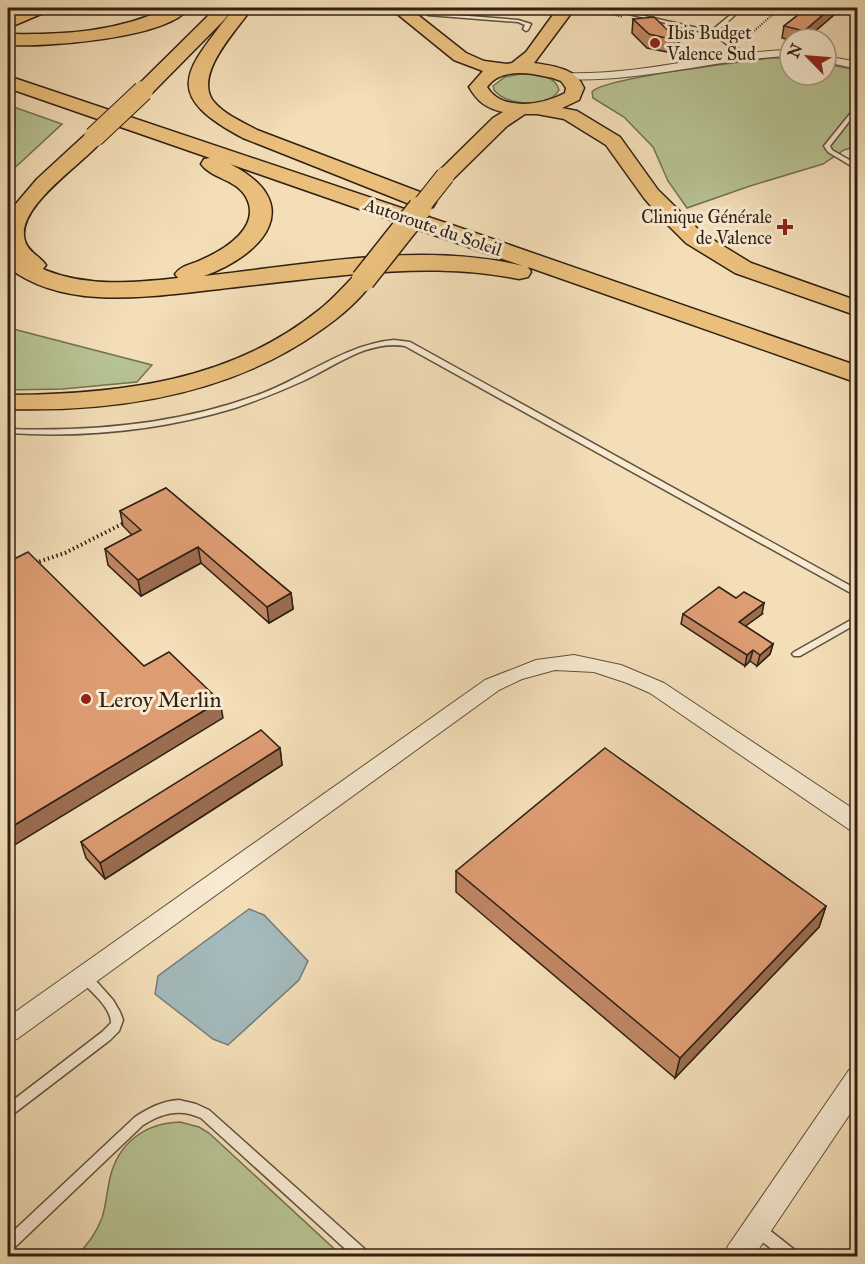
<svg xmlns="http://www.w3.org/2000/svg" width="865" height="1264" viewBox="0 0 865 1264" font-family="'IM FELL Great Primer',serif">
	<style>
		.green { fill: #b7c292; stroke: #747152; stroke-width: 1.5 }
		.water { fill: #a3b9bb; stroke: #757c78; stroke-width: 1.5 }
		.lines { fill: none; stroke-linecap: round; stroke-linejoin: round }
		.lane-casing { stroke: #61503c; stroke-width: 3 }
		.street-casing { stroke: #61503c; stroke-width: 2 }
		.primary-casing { stroke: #302013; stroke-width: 3 }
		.highway-casing { stroke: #302013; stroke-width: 3 }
		.path-far1 { stroke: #302013; stroke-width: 2; stroke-dasharray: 1 1.5; stroke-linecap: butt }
		.path { stroke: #302013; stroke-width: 4; stroke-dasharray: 1.5 3; stroke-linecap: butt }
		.lane { fill: #f7ead1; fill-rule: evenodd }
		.street { fill: #f7ead1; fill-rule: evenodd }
		.primary { fill: #eabf7c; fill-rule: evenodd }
		.highway { fill: #eabf7c; fill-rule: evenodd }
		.primary-bridge-far1-casing { stroke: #302013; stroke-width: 20; stroke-linecap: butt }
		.primary-bridge-casing { stroke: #302013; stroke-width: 26; stroke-linecap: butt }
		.highway-bridge-casing { stroke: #302013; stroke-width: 22; stroke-linecap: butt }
		.primary-bridge-far1 { stroke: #eabf7c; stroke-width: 18 }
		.primary-bridge { stroke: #eabf7c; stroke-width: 23 }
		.highway-bridge { stroke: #eabf7c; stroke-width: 20 }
		.wall { fill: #bf8663; stroke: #302013; stroke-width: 1.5 }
		.shaded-wall { fill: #9b6d50; stroke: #302013; stroke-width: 1.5 }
		.building { fill: #de9c73; stroke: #302013; stroke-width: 1.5 }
		.poi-dot { fill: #8f2418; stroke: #f7ead1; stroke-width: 2 }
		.labels { text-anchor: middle; stroke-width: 6; stroke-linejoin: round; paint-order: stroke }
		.far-poi-label { font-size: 18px; fill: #302013; stroke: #f7ead1; text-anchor: start }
		.far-street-label { font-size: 18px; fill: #302013; stroke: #f7ead1 }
		.poi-label { font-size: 22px; fill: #302013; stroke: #f7ead1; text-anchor: start }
	</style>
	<rect width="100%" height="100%" fill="#f3deb8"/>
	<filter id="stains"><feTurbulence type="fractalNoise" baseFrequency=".00333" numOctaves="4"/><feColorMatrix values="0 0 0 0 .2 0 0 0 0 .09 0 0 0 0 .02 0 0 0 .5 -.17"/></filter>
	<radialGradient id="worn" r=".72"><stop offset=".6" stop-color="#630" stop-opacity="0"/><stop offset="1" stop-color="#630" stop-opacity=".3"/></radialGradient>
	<g class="green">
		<path d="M769,58H790V75H826V64L857,70V146L844,150L823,164L750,186L687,208L668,181L653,147L624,117L593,98L592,92C600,78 744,62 769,58Z"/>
		<path d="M520,74C534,74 555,74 559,90C549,109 506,106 494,90L493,86L505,77Z"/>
		<polygon points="8,105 62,124 8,174"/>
		<polygon points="8,324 17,330 152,365 137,382 63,389 8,390"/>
		<path d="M180,1122L199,1127L209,1133L342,1256H76C87,1246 96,1233 102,1218C106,1205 107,1191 110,1178C118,1143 145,1123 180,1122Z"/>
	</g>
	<polygon class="water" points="249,909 264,915 308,961 299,980 228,1045 213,1039 155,994 158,976"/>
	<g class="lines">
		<defs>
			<g id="lane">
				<polygon points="739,8 743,8 716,32 719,33 746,55 747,56 744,58 715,35 629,14 631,13 711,31"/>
				<polygon points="430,13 518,20 531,24 528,30 526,31 523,29 525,25 518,22 428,15 428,13"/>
				<polygon points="858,104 858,110 830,146 832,150 858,165 858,170 828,152 824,146"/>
				<path d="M394,340L410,342L858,590V597L405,346C367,340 336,366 303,381C281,391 258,400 235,408C162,430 84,438 8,433V429C95,432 181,424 263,393C307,376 347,344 394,340Z"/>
				<polygon points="858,616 858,623 800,656 794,656 792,654 794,652"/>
				<path d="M85,972L89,973L113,1000L120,1012L123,1020L119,1031L110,1040L12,1115L8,1117V1104L102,1032L111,1023C111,1007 91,992 81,981L79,977L81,973Z"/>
				<path d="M179,1100L196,1104L209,1110L367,1251L368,1256H353L201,1118C180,1108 162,1113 143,1125L13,1249L8,1250V1236L135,1117C149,1108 162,1101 179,1100Z"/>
				<polygon points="758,1224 763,1225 796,1251 797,1256 781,1256 753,1235 752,1230 753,1225"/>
			</g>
			<g id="street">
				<path d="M790,50V56C714,59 641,83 564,79L558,76L564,73C641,76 714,52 790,50Z"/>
				<polygon points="826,56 858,62 858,69 826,62"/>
				<polygon points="574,655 621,665 664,683 858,812 858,833 850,830 650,693 627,683 594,672 555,670 522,679 499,690 17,1039 8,1042 8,1017 485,680 536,660"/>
				<polygon points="858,1067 858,1102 754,1256 724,1256 728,1246 849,1070"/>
			</g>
			<g id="primary">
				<polygon points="29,8 50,8 48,11 8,28 8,17"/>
				<path d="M390,8H409L466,53L484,61L507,64L512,63L526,52L558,8H575L534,63C553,66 576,68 584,88L579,100L562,108L577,111L620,137L658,190L702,233L751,263L858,301V316L735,273L686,243L662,219L644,198L606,145L564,119L537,114H525L507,126L452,180H438L435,176L438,172L493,118L503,112C486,108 478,102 469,87L483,71L454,60ZM533,74L553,78L561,81L566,88L565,93C543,105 502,112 487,87C498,72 517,72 533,74Z"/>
				<path d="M363,273L371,275L374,280C361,299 340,317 321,330C230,395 117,412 8,409V395C118,394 230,382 319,310C332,300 343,287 355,275Z"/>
			</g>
			<g id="highway">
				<path d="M167,8H189C167,39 45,47 8,45V34C62,35 118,32 167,8Z"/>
				<path d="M234,8H252C237,30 192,75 214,102C225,115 243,122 257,130L433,197L436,202L433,207L425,209L417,207L243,138C158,93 187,70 234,8Z"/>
				<polygon points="218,11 224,12 227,16 224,20 150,95 136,95 133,91 136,87 212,12"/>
				<path d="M8,76L455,226L858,366V383L528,267L531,272L528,277L519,279C465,268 411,269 356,274C310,278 265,284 220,289C152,296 65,312 8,267L9,212L37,179L87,133L94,131L101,133L105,137C87,162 14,206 25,241C28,252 40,256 46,265L43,269L45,270C87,287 133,283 178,278L175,274C181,265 194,264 203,259C226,249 262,226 246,197C236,179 212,179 201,164L204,159L210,158L8,88ZM230,164L523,266C420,241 308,265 204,276C265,254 307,203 230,164Z"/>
			</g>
		</defs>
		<use href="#lane" class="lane-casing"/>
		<use href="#street" class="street-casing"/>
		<use href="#primary" class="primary-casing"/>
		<use href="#highway" class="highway-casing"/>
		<g class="path-far1">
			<polyline points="589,9 623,17"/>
			<polyline points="738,37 753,32 780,8"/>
		</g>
		<polyline class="path" points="35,563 65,553 126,522"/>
		<use href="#lane" class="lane"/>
		<use href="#street" class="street"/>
		<use href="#primary" class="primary"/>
		<use href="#highway" class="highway"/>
		<defs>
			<polyline id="primary-bridge-far1" points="418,210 445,176"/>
			<polyline id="primary-bridge" points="363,280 420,208"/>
			<polyline id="highway-bridge" points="94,137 143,91"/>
		</defs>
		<use href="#primary-bridge-far1" class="primary-bridge-far1-casing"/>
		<use href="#primary-bridge" class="primary-bridge-casing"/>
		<use href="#highway-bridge" class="highway-bridge-casing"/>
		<use href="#primary-bridge-far1" class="primary-bridge-far1"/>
		<use href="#primary-bridge" class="primary-bridge"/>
		<use href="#highway-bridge" class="highway-bridge"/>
	</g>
	<g class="wall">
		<polygon points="452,8 491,8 482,13 452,12"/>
		<polygon points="807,8 842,8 806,39 790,39 790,40 782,38 784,26"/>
		<polygon points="633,19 679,41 678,54 647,48 632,33"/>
		<polygon points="166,488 291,593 293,609 269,623 201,563 141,596 108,565 105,549 132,535 123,526 120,511"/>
		<polygon points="683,614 762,614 745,626 773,644 770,654 757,666 750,661 745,666 681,624"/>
		<polygon points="280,748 282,765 105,879 86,858 81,842"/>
		<polygon points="456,871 826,906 819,927 675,1078 456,892"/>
	</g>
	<g class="shaded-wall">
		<polygon points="482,8 491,8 482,13"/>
		<polygon points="831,8 842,8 806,39 803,39 804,31"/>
		<polygon points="198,547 201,563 141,596 138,580"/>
		<polygon points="291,593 293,609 269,623 267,607"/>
		<polygon points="764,603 762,614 736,633 739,622"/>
		<polygon points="773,644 770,654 757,666 760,655"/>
		<polygon points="753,650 750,661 745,666 747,655"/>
		<polygon points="220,701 223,718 8,849 8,829"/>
		<polygon points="280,748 282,765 105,879 100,863"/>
		<polygon points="826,906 819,927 675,1078 680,1058"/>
	</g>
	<g class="building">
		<polygon points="807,8 831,8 804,31 784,26"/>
		<polygon points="654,17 679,41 649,34 633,19"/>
		<polygon points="166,488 291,593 267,607 198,547 138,580 105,549 141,530 120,511"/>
		<polygon points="28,552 144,666 169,652 220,701 8,829 8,562"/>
		<polygon points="719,587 736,598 744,592 764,603 739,622 773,644 760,655 753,650 747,655 683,614"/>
		<polygon points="261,730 280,748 100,863 81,842"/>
		<polygon points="605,748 826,906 680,1058 456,871"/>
	</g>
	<g class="poi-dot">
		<circle cx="655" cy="43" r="6"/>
		<path d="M782 218h6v6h6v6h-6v6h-6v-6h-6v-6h6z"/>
		<circle cx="86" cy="699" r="6"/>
	</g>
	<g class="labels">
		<g class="far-poi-label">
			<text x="667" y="39">Ibis Budget<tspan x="667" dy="21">Valence Sud</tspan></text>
			<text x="772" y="223" text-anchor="end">Clinique Générale<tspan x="772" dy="21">de Valence</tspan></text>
		</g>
		<g class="far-street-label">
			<text transform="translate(433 227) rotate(19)" y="6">Autoroute du Soleil</text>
		</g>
		<g class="poi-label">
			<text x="98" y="707">Leroy Merlin</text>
		</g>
	</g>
	<rect width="865" height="1264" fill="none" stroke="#f3deb8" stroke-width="30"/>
	<rect x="9" y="9" width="847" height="1246" fill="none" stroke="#302013" stroke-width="3"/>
	<rect x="15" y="15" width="835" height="1234" fill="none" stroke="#302013" stroke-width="1.5"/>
	<g transform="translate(808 57) rotate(295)"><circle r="28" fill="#f7ead1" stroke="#a79985" stroke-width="1.5"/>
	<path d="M0-4.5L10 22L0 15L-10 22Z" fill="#8f2418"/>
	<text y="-9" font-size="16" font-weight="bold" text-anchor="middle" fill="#302013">N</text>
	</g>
	<rect width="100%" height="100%" filter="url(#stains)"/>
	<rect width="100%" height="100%" fill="url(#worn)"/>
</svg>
